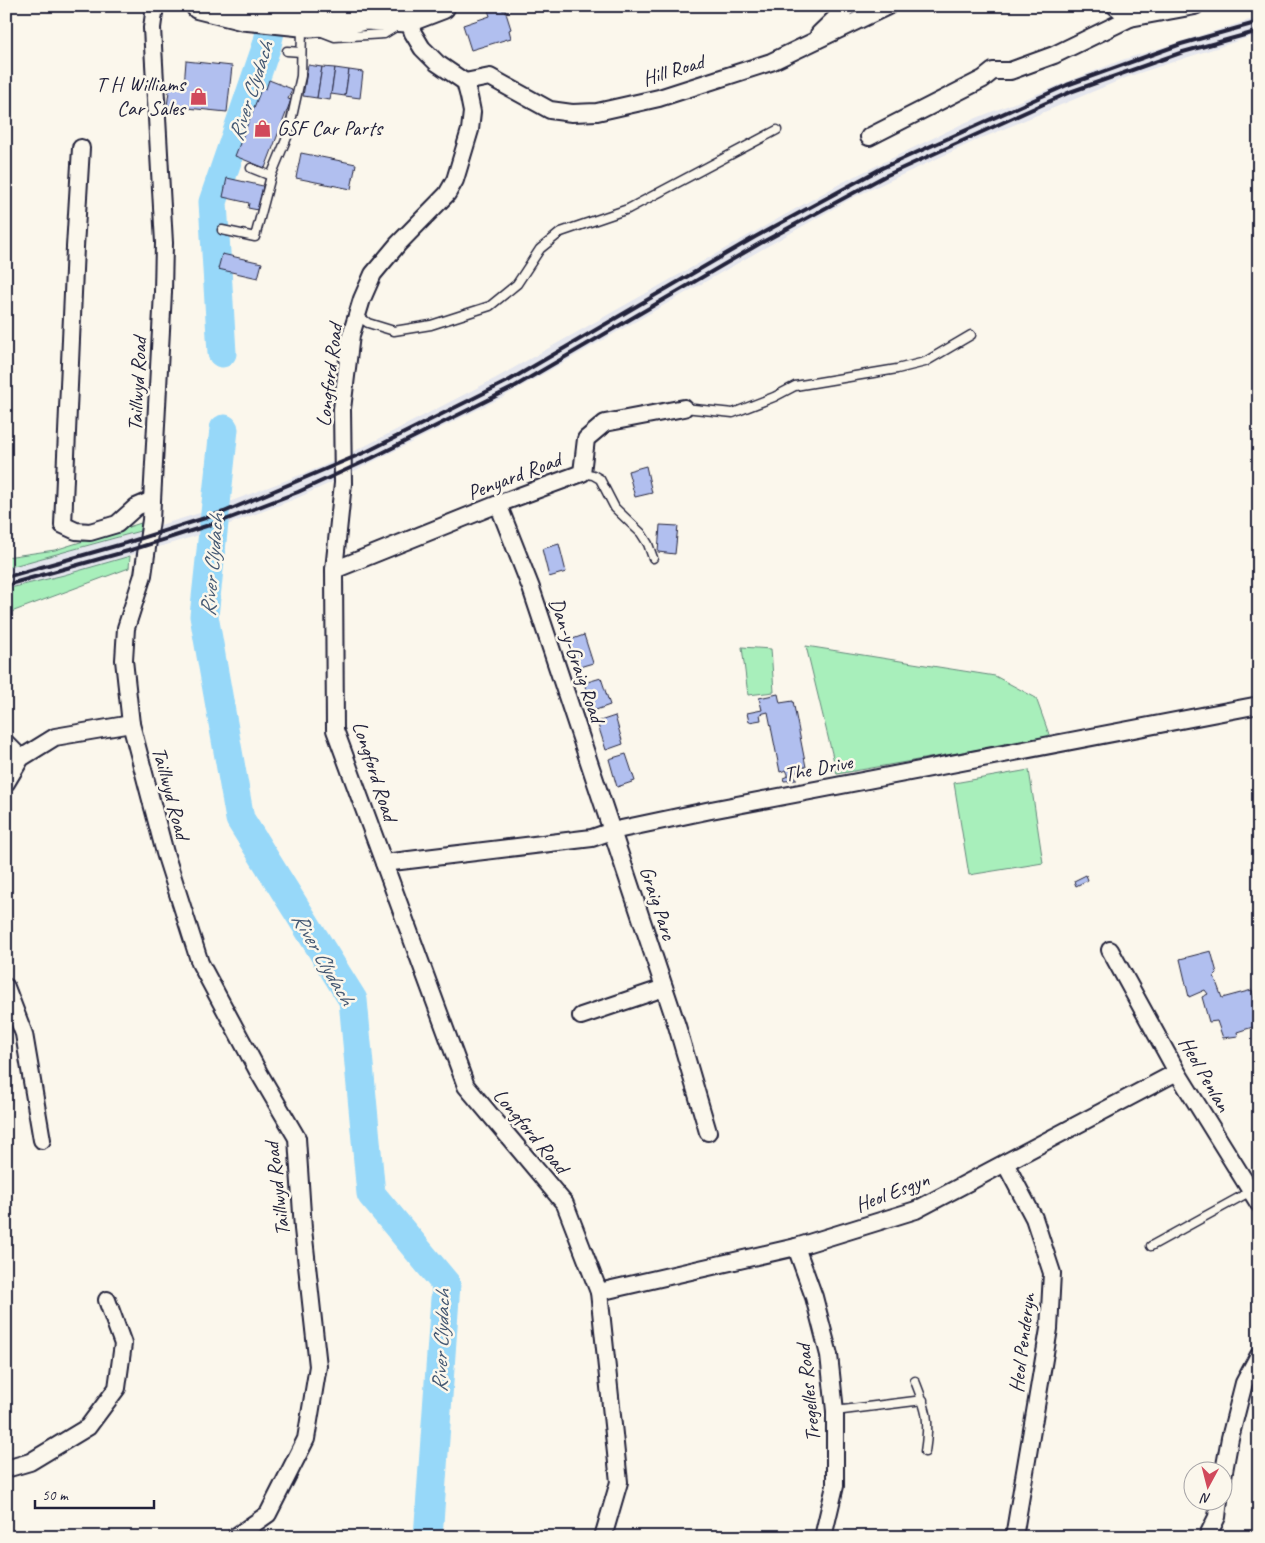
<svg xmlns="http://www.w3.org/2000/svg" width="1265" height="1543" viewBox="0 0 1265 1543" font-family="Caveat,sans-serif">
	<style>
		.built { fill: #e5e6ed }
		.green { fill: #a8efbb; stroke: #65887b }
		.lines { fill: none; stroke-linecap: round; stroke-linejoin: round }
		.river { stroke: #97d8f9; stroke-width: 29 }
		.building { fill: #b1bfef; stroke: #22223b }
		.lane-casing { stroke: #22223b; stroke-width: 11 }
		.street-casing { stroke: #22223b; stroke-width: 20 }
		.primary-casing { stroke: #22223b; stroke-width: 29 }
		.lane { stroke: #fbf7ec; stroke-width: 8 }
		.street { stroke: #fbf7ec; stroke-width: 16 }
		.primary { stroke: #fbf7ec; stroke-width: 25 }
		.rail { stroke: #22223b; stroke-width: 4 }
		.labels { text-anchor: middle; stroke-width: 5; stroke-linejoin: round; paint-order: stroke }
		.street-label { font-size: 21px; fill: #22223b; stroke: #fbf7ec }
		.poi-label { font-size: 21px; fill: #22223b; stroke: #fbf7ec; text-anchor: end }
		.water-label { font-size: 22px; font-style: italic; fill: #455974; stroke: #fbf7ec }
	</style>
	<rect width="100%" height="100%" fill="#fbf7ec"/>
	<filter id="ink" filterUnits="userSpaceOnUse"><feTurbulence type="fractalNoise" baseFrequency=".02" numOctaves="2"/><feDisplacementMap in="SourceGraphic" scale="10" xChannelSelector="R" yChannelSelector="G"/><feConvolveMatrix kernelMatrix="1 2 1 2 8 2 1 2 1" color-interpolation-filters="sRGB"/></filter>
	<g filter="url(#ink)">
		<polygon class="built" points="1259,17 1259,34 1130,76 975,141 852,198 503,397 328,484 295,499 206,533 64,575 6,589 6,568 124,536 200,513 321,467 365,446 496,378 843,182 964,123 1122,60"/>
		<g class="green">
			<polygon points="141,523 140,531 6,568 6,557 55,550"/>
			<polygon points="130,556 129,568 6,614 6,589 64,575"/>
			<polygon points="806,646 995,676 1036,698 1050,737 837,774"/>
			<polygon points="742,647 771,649 774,692 748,695"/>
			<polygon points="1029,770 1043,863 969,875 954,783"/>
		</g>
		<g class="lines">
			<g class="river">
				<polyline points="222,353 213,202 267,45 276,6"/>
				<polyline points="224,429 204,616 240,819 353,1000 371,1194 446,1284 428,1537"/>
			</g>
		</g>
		<g class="building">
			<polygon points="490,6 502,6 503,11 505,10 511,29 509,30 511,38 471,50 463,25 490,16 487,7"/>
			<polygon points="186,61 232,66 227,112 167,106 170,84 184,86"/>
			<polygon points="308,65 322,67 317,98 303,96"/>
			<polygon points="322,67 335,68 330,100 317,98"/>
			<polygon points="335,68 349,70 345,96 331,94"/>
			<polygon points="349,70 363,72 360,98 345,96"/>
			<polygon points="269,80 292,89 288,99 291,100 265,168 235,156 262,87 266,89"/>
			<polygon points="301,153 356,164 351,189 296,178"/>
			<polygon points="227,178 263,186 258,210 248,208 249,203 223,197"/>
			<polygon points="222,254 262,263 258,278 218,269"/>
			<polygon points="646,466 652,493 635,497 628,471"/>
			<polygon points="660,525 678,526 675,554 658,552"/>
			<polygon points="559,544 566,572 549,577 542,549"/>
			<polygon points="584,635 593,663 576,668 567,641"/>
			<polygon points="601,678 610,705 593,711 584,683"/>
			<polygon points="778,694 780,703 793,701 806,767 803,767 801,772 794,772 794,778 796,778 796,780 784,781 783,778 788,776 788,774 786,770 780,772 768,712 760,714 761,720 749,722 747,713 762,710 759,698"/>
			<polygon points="615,716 623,744 606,750 597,722"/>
			<polygon points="626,754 635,781 617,787 609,759"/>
			<polygon points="1086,875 1088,880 1076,886 1074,881"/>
			<polygon points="1211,951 1217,973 1214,976 1222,998 1252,990 1259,1025 1237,1032 1238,1036 1223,1038 1217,1021 1209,1022 1202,997 1208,994 1205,990 1189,997 1180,959"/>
		</g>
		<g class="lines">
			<defs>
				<g id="lane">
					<polyline points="322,32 335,37 384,34 397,26"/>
					<polyline points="287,51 301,52"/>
					<polyline points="251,168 271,176 288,135 301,76 302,27"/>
					<polyline points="222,230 255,237 271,176"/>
					<polyline points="357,315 368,323 394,331 431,325 490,306 517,284 540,249 561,232 628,209 777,130"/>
					<polyline points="684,408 733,413 774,397 795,386 897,369 925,362 971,335"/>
					<polyline points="582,473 593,475 600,479 615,508 641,533 648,544 653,558"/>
					<polyline points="1151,1246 1251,1191"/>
					<path d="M915,1381C927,1411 930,1419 925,1452"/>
					<polyline points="835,1411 923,1400"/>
				</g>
				<g id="street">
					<polyline points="155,6 152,28 164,243 163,292 151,520 143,575 126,628 124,660 131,724 165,853 200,963 259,1073 297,1138 303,1229 318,1366 306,1439 268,1514 235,1537"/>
					<polyline points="1115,6 1130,18 1195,6"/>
					<polyline points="408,19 413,33 422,48 437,63 465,82 469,97 472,112 470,130 455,180 447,194 398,244 373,274 362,299 351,335 342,409 343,483 334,570 335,730 466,1086 565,1204 599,1292 619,1482 603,1537"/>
					<polyline points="819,34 848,6"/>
					<polyline points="465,82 490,77 550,110 572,113 597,112 659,98 771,62 888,6"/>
					<polyline points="869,137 983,79 993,71 1010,71 1054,55 1130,18"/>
					<polyline points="81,148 75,247 63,525 76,531 90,532 117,524 136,507 152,500"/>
					<polyline points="498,504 531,588 677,1026 708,1132"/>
					<polyline points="334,570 498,504 582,473 586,439 605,423 684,408"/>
					<polyline points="6,743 21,758"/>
					<polyline points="6,783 21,758 55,737 131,724"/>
					<polyline points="384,863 592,838 612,831 711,810 1259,705"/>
					<polyline points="1110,950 1177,1072 1259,1204"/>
					<polyline points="6,987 24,1034 42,1140"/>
					<polyline points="581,1016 664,988"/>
					<polyline points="1005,1163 1034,1218 1052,1273 1049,1329 1014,1537"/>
					<polyline points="796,1247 814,1297 829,1355 835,1411 835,1486 823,1537"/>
					<polyline points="599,1292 796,1247 916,1210 1177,1072"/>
					<polyline points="6,1469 30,1462 88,1427 117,1388 123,1344 107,1300"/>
					<polyline points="1222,1482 1230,1438 1244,1383 1259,1355"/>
					<polyline points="1207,1537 1217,1517 1219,1500"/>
				</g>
				<polyline id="primary" points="199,6 243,17 310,24 349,21 364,17 408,19 442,6"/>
			</defs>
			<use href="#lane" class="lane-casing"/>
			<use href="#street" class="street-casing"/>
			<use href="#primary" class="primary-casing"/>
			<use href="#lane" class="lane"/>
			<use href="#street" class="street"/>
			<use href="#primary" class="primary"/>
			<g class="rail">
				<polyline points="6,577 126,543 224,512 368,451 508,381 755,237 882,168 1067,85 1181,44 1259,22"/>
				<polyline points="6,585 128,551 225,520 298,492 372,458 512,388 759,244 885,176 1070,92 1183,52 1259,31"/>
			</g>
		</g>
	</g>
	<defs>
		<symbol id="shop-bare" viewBox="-9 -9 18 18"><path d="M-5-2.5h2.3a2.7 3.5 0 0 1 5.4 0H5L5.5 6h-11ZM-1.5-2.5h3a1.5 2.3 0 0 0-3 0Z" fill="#d1495b" stroke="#fbf7ec" stroke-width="2.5" paint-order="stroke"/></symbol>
	</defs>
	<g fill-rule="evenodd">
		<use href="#shop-bare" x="186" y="84" width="25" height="25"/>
		<use href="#shop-bare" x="250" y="116" width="25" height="25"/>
	</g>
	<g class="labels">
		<g class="street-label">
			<text transform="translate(673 70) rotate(-17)" y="7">Hill Road</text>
			<text transform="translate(329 375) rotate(-83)" y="7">Longford Road</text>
			<text transform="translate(137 384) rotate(-87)" y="7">Taillwyd Road</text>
			<text transform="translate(514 476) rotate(-21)" y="7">Penyard Road</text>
			<text transform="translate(577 660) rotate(71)" y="7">Dan-y-Graig Road</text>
			<text transform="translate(818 768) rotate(-11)" y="7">The Drive</text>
			<text transform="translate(375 771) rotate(72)" y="7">Longford Road</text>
			<text transform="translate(171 793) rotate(75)" y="7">Taillwyd Road</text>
			<text transform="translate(658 903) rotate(72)" y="7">Graig Parc</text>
			<text transform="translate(1205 1074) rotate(60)" y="7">Heol Penlan</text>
			<text transform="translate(531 1131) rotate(50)" y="7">Longford Road</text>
			<text transform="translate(277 1189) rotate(-97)" y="7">Taillwyd Road</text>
			<text transform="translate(892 1192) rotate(-21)" y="7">Heol Esgyn</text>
			<text transform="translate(1022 1343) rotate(-83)" y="7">Heol Penderyn</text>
			<text transform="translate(808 1393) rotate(-96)" y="7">Tregelles Road</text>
		</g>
		<g class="poi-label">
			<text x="185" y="91">T H Williams<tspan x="185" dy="24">Car Sales</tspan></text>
			<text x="277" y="135" text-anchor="start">GSF Car Parts</text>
		</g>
		<g class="water-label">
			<text transform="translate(250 91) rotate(-72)" y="8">River Clydach</text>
			<text transform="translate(211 565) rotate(-85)" y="8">River Clydach</text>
			<text transform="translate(324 958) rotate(60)" y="8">River Clydach</text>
			<text transform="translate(440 1341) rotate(-88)" y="8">River Clydach</text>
		</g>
	</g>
	<rect width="1265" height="1543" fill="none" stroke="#fbf7ec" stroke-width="25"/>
	<rect x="12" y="12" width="1240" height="1518" fill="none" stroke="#22223b" stroke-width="2" filter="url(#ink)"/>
	<g transform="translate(1208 1486) rotate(187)"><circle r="24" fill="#fbf7ec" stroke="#a4a2a5"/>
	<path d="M0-4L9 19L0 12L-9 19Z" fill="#d1495b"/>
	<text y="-8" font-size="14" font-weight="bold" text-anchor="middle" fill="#22223b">N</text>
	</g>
	<path d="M35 1500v8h119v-8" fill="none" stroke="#22223b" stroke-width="2.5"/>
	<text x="42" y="1500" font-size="15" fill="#22223b" stroke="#fbf7ec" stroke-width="4" paint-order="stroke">50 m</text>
</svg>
